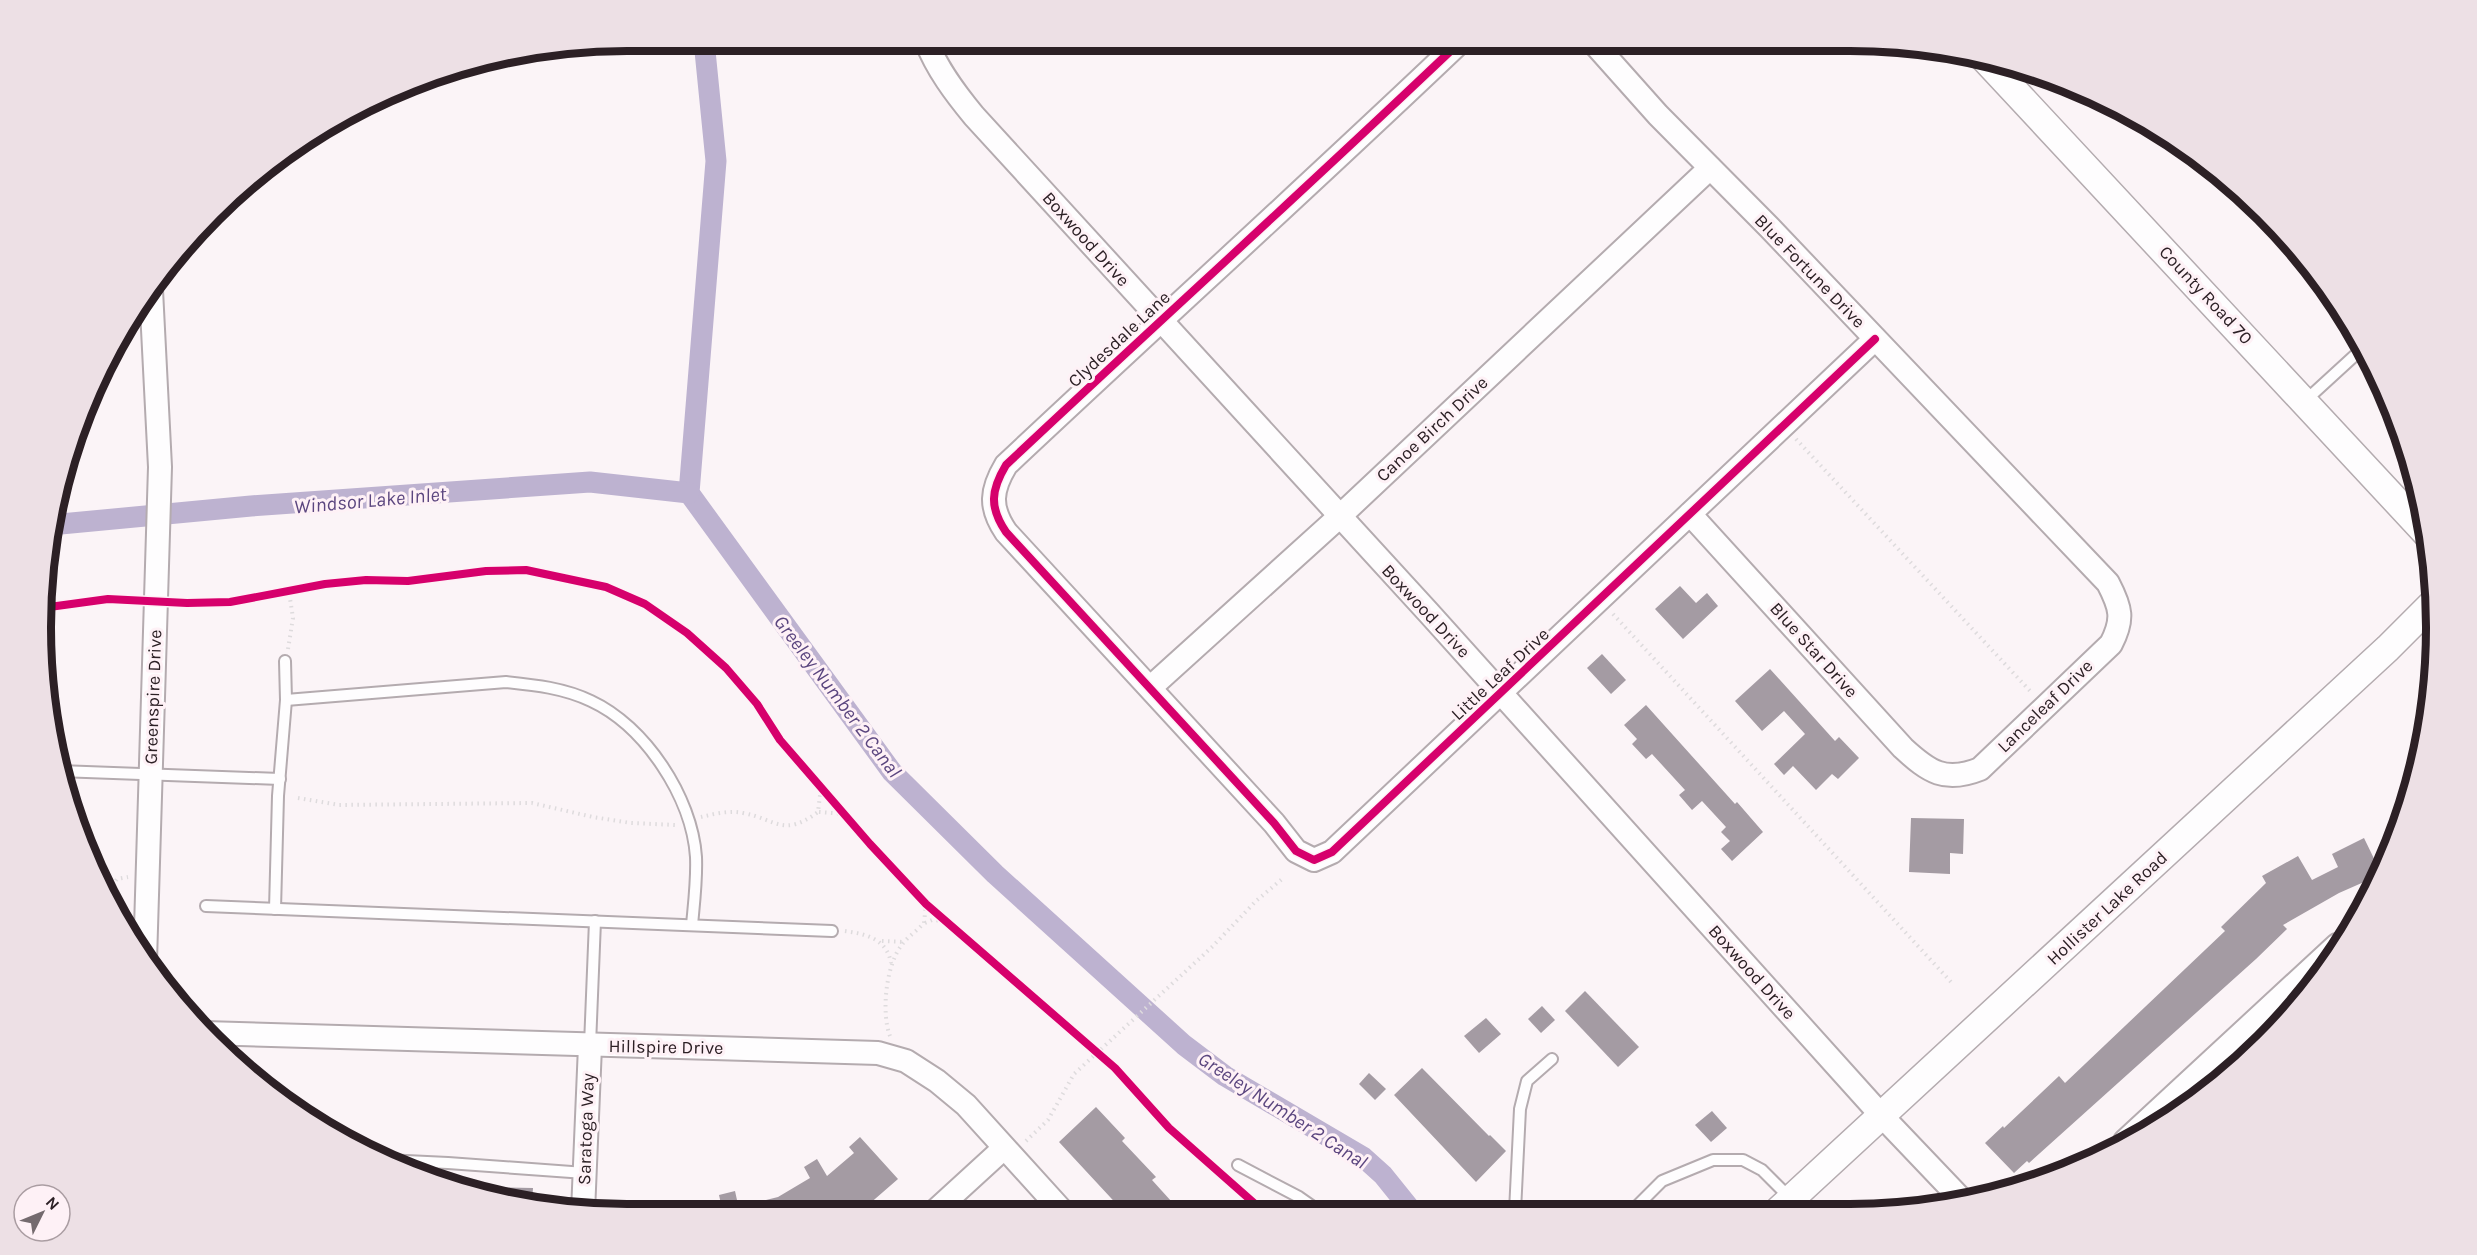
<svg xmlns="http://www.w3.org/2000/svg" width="2477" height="1255" viewBox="0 0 2477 1255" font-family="Karla,sans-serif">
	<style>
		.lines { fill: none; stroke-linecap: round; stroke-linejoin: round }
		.canal { stroke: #bdb2d0; stroke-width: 21 }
		.building { fill: #a49ba3 }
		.service-casing { stroke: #b4abaf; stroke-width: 14 }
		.minor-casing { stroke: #b4abaf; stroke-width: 26 }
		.tertiary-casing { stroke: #b4abaf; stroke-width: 30 }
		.path { stroke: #dedbdd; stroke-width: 4; stroke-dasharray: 1.5 4.5; stroke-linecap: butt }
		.service { stroke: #fefdfe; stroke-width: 10 }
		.minor { stroke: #fefdfe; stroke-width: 22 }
		.tertiary { stroke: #fefdfe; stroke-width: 27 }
		.cycleway-casing { stroke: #fef1f6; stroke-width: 11 }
		.cycleway { stroke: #d6006c; stroke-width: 8 }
		.labels { text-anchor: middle; stroke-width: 6; stroke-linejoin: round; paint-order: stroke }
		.street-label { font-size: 18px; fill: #2c2025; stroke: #fef1f6 }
		.water-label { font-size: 20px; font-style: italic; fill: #5b467f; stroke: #fef1f6 }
		.rim { fill: none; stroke: #2c2025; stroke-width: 8 }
	</style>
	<rect width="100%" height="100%" fill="#fbf4f7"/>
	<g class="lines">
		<g class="canal">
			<polyline points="704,41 716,161 689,493 892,772 995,874 1184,1045 1225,1076 1363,1157 1383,1175 1412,1211"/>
			<polyline points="50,525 251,506 590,482 689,493"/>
		</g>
	</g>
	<g class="building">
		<polygon points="1680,586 1696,603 1707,593 1718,606 1683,639 1655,609"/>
		<polygon points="1602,654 1626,680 1611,694 1587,668"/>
		<polygon points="1770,669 1835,741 1839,737 1859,758 1838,779 1832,774 1816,790 1793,766 1784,775 1774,764 1805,734 1784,711 1762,731 1735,701"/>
		<polygon points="1646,705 1735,804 1737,802 1763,832 1732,861 1721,849 1730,841 1721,832 1726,827 1702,801 1692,810 1679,795 1685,790 1652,754 1646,759 1632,744 1637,739 1624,725"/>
		<polygon points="1911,818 1964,819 1963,854 1950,853 1950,874 1909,872"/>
		<polygon points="2364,838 2381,873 2370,895 2364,882 2339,893 2283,925 2287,929 2256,959 2029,1163 2027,1161 2014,1173 1985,1143 2003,1126 2004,1128 2059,1076 2065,1083 2225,931 2221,927 2266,883 2262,876 2298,856 2312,880 2338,867 2332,854"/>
		<polygon points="1585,991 1639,1047 1618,1067 1565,1011"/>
		<polygon points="1542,1006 1555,1020 1541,1033 1528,1019"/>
		<polygon points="1486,1018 1501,1034 1479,1053 1464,1036"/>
		<polygon points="1422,1068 1489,1136 1490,1135 1506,1151 1476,1182 1394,1095"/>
		<polygon points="1369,1073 1386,1089 1375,1100 1359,1084"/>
		<polygon points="1096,1107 1125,1138 1122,1141 1156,1177 1152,1180 1181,1212 1123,1211 1059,1142"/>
		<polygon points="1712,1111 1727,1128 1711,1142 1695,1125"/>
		<polygon points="860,1137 898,1179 860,1212 723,1213 719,1195 735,1191 739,1209 739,1207 778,1197 810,1178 804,1167 817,1159 827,1176 854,1153 849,1147"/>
		<polygon points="486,1187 533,1188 532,1204 485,1196"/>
	</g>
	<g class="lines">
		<defs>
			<g id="service">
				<polyline points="2305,401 2364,347"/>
				<path d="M286,700L506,682C535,685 564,688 591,701C645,726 692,797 696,857C697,880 694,903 692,925"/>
				<polyline points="59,771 280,779"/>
				<polyline points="206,906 832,931"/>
				<polyline points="275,909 278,796 286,700 285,661"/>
				<polyline points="590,1045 595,921"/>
				<polyline points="385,1160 448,1163 585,1173"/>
				<polyline points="1238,1165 1299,1197 1319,1211"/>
				<polyline points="1633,1210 1662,1181 1713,1160 1743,1160 1762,1170 1791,1199"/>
				<polyline points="1515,1211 1520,1109 1527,1081 1552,1059"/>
			</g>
			<g id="minor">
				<path d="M926,41C937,69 955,93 974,116L1428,612L1881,1115L1962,1200"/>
				<path d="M1461,41C1311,184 1157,323 1006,465C991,490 989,507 1006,532L1274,823L1296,851L1314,860L1332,852L1875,339"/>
				<path d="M1592,41L1658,115L1769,227L2108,583C2121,608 2124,619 2111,644L1980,769C1945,783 1929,772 1903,748L1690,514"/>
				<polyline points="1151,687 1339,517 1710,168"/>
				<polyline points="145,961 160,467 151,290"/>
				<polyline points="205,1033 878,1053 906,1061 937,1081 966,1105 1063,1212"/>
				<polyline points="2125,1141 2337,945"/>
				<polyline points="583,1212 590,1046"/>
				<polyline points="934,1212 1004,1148"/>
			</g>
			<g id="tertiary">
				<polyline points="1983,57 2427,534"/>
				<polyline points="1779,1210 2388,648 2433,603"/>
			</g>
		</defs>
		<use href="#service" class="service-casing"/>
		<use href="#minor" class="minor-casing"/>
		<use href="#tertiary" class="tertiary-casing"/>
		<g class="path">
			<polyline points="1796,439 2031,692"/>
			<polyline points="1613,614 1951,982"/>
			<polyline points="288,649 293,618 289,592"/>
			<polyline points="298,798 339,805 532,803 593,817 631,823 676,825"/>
			<polyline points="819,812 845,814"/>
			<path d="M701,817C714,814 729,810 743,813C776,819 783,838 818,812L821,787"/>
			<polyline points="105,895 117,879 128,877"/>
			<polyline points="925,923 932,920 945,921"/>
			<path d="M845,931C866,934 887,939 891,963"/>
			<polyline points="882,941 904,942"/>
			<path d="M890,1036C881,1013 886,966 901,946C907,937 917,931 924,923L926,904"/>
			<polyline points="1026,1141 1048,1120 1074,1074 1212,947 1256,901 1282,879"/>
		</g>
		<use href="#service" class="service"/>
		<use href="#minor" class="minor"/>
		<use href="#tertiary" class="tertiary"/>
		<defs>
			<g id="cycleway">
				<path d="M1461,41C1311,184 1157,323 1006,465C991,490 989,507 1006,532L1274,823L1296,851L1314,860L1332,852L1875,339"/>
				<polyline points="42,608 108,599 187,603 230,602 325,584 366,580 408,581 486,571 526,570 606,587 645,604 687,633 726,668 757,704 780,740 870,844 926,904 1115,1068 1169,1128 1263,1211"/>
			</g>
		</defs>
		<use href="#cycleway" class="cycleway-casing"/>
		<use href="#cycleway" class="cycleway"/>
	</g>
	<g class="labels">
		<g class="street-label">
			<text transform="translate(1086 239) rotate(48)" y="6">Boxwood Drive</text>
			<text transform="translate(1810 271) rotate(46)" y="6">Blue Fortune Drive</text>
			<text transform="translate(2206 295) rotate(47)" y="6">County Road 70</text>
			<text transform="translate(1119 339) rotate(-43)" y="6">Clydesdale Lane</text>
			<text transform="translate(1432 429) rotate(-43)" y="6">Canoe Birch Drive</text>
			<text transform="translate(1426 611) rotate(47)" y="6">Boxwood Drive</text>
			<text transform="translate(1814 650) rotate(48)" y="6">Blue Star Drive</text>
			<text transform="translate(1500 674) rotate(-43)" y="6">Little Leaf Drive</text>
			<text transform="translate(153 697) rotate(-88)" y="6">Greenspire Drive</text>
			<text transform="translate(2045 706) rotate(-44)" y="6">Lanceleaf Drive</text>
			<text transform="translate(2107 908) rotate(-43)" y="6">Hollister Lake Road</text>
			<text transform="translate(1752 972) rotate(48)" y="6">Boxwood Drive</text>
			<text transform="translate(666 1047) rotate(1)" y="6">Hillspire Drive</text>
			<text transform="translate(586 1129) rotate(-88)" y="6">Saratoga Way</text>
		</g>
		<g class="water-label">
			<text transform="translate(370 500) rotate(-5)" y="7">Windsor Lake Inlet</text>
			<text transform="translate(838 696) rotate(53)" y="7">Greeley Number 2 Canal</text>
			<text transform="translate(1283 1110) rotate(33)" y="7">Greeley Number 2 Canal</text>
		</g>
	</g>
	<path d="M0 0H2477V1255H0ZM627 51H1850A576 576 0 0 1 2426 627V628A576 576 0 0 1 1850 1204H627A576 576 0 0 1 51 628V627A576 576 0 0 1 627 51Z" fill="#ede0e5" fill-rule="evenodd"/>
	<path class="rim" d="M627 51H1850A576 576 0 0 1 2426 627V628A576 576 0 0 1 1850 1204H627A576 576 0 0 1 51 628V627A576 576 0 0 1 627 51Z"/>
	<g transform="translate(42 1213) rotate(47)"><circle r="28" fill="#fef1f6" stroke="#aa9da2" stroke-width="1.5"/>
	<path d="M0-4.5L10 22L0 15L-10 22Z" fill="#746a6e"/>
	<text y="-9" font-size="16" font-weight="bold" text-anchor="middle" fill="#2c2025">N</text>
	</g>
</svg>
